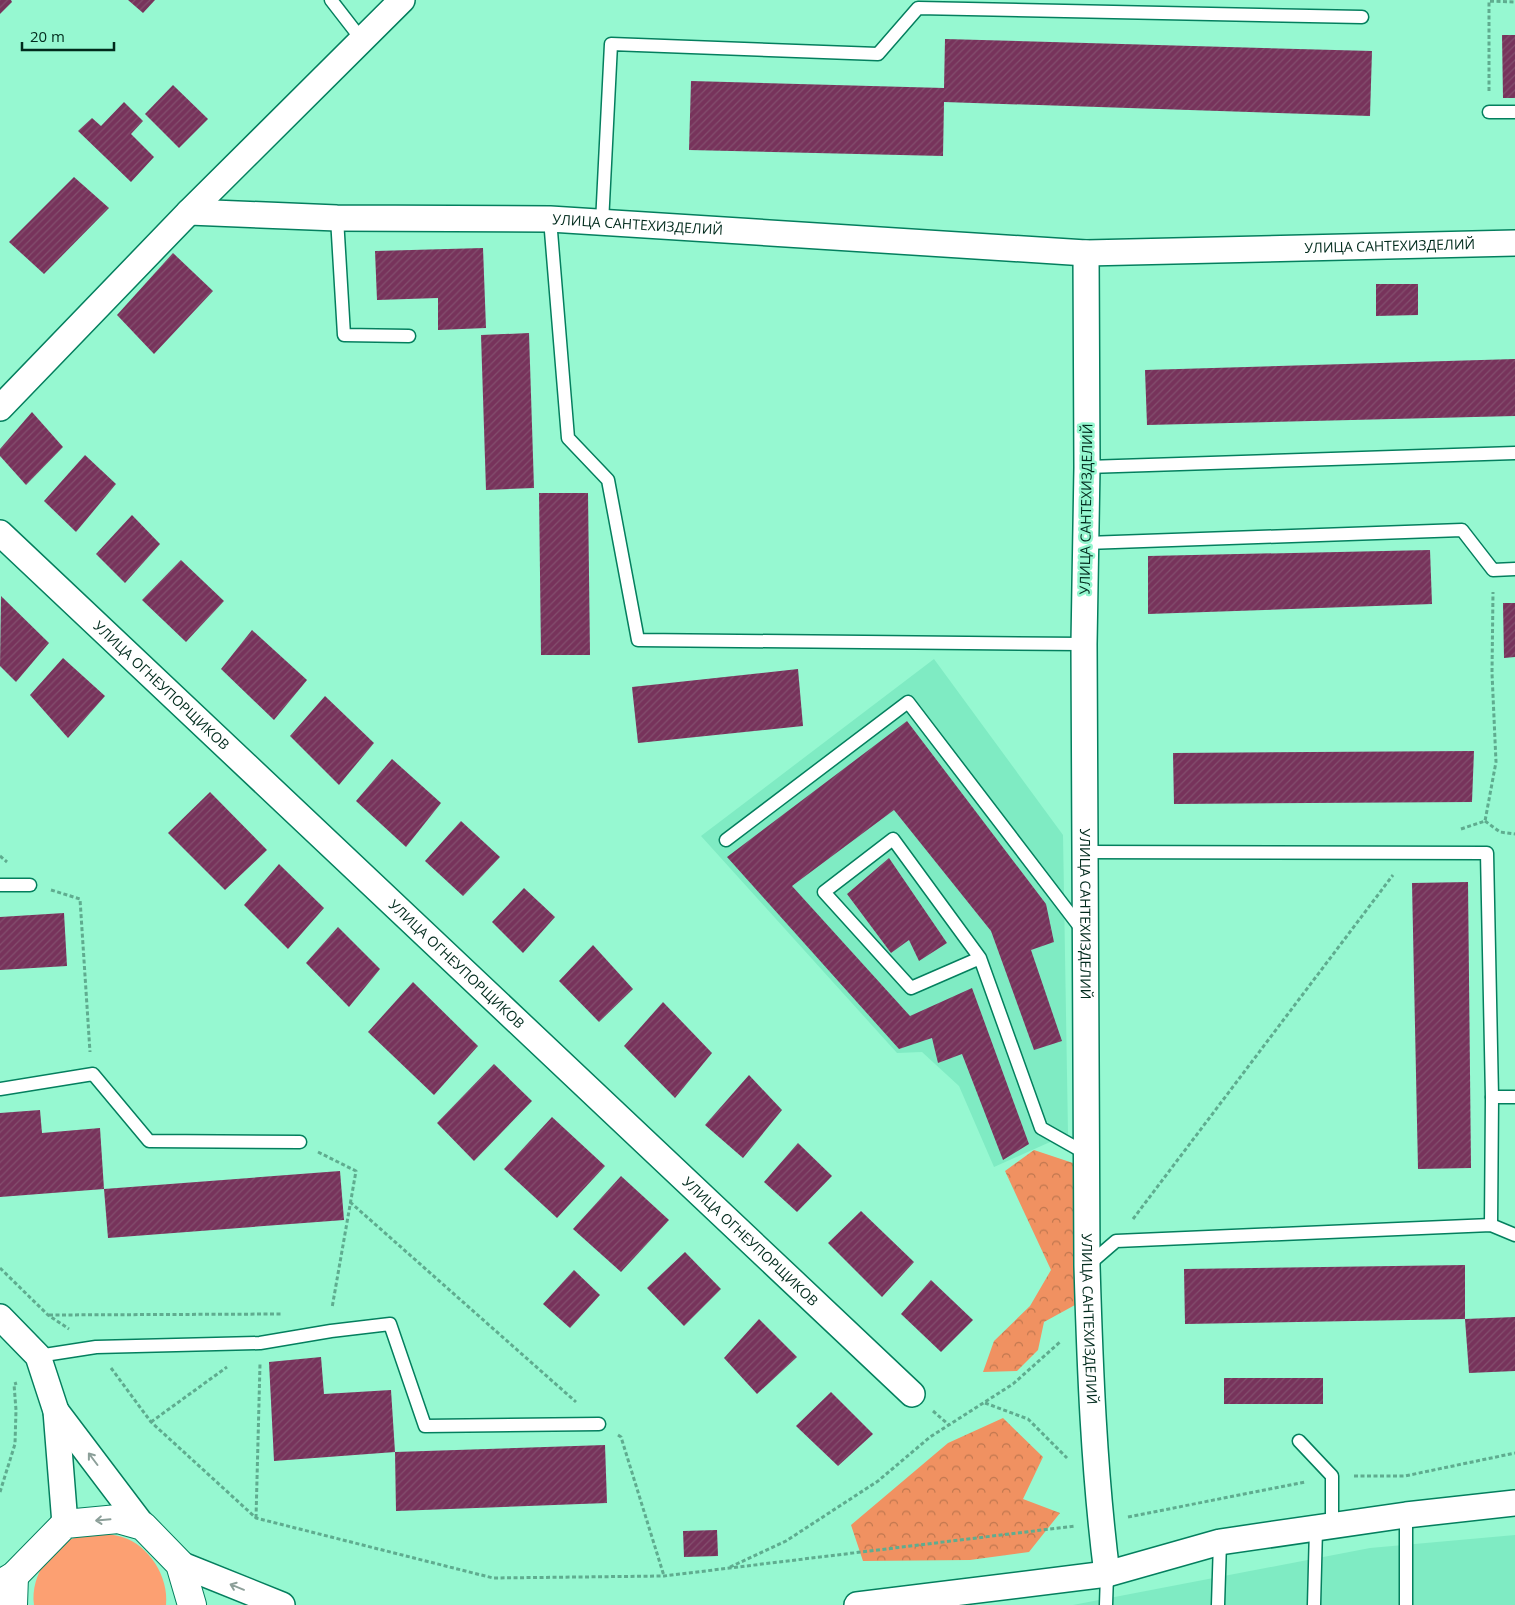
<svg xmlns="http://www.w3.org/2000/svg" width="1515" height="1605" viewBox="0 0 1515 1605" font-family="'Open Sans',sans-serif">
	<style>
		.built { fill: #7febc3 }
		.grass { fill: #fca072 }
		.forest { fill: url(#forest-crowns) }
		.building { fill: url(#building-hatch) }
		.lines { fill: none; stroke-linecap: round; stroke-linejoin: round }
		.service-casing { stroke: #047f5e; stroke-width: 15 }
		.minor-casing { stroke: #047f5e; stroke-width: 28 }
		.tertiary-casing { stroke: #047f5e; stroke-width: 30 }
		.path { stroke: #5fac8f; stroke-width: 3; stroke-dasharray: 4 2.5; stroke-linecap: butt }
		.service { stroke: #fff; stroke-width: 12 }
		.minor { stroke: #fff; stroke-width: 25 }
		.tertiary { stroke: #fff; stroke-width: 28 }
		.oneway { stroke: #8c9f99 }
		.labels { text-anchor: middle; stroke-width: 5; stroke-linejoin: round; paint-order: stroke }
		.street-label { font-size: 14px; fill: #002a1c; stroke: #96f8d1 }
	</style>
	<defs>
		<pattern id="forest-crowns" width="20" height="18" patternUnits="userSpaceOnUse" patternTransform="scale(1.25)"><rect width="20" height="18" fill="#f09161"/><path d="M2 6a3 3 0 1 1 6 0M12 15a3 3 0 1 1 6 0" fill="none" stroke="#c0774f"/></pattern>
		<pattern id="building-hatch" width="6" height="6" patternUnits="userSpaceOnUse" patternTransform="scale(1.25)"><rect width="6" height="6" fill="#77335b"/><path d="M-1 1l2-2M0 6l6-6M5 7l2-2" fill="none" stroke="#834f6e"/></pattern>
	</defs>
	<rect width="100%" height="100%" fill="#96f8d1"/>
	<g class="built">
		<polygon points="934,659 1063,835 1068,1134 994,1167 959,1086 922,1052 897,1053 701,836"/>
		<polygon points="1515,1535 1515,1605 1073,1605 1370,1548"/>
	</g>
	<path class="grass" d="M103,1533C109,1534 116,1535 122,1537C149,1545 169,1577 166,1605H34C30,1574 53,1542 83,1535C89,1533 96,1533 103,1533Z"/>
	<g class="forest">
		<polygon points="1034,1150 1076,1164 1075,1305 1044,1322 1038,1350 1017,1371 983,1372 994,1341 1030,1306 1051,1270 1005,1171"/>
		<polygon points="1003,1418 1043,1457 1023,1499 1060,1513 1029,1552 970,1560 863,1561 851,1525 948,1443"/>
	</g>
	<g class="building">
		<polygon points="0,0 11,0 12,2 0,14"/>
		<polygon points="128,0 155,0 143,13"/>
		<polygon points="1502,35 1515,35 1515,98 1503,98"/>
		<polygon points="945,39 1372,51 1370,116 944,102 943,156 689,150 691,81 944,88"/>
		<polygon points="173,85 208,119 179,148 145,114"/>
		<polygon points="124,102 143,121 131,134 154,157 131,182 78,131 92,118 101,126"/>
		<polygon points="74,177 109,208 44,274 9,242"/>
		<polygon points="483,248 486,328 438,330 438,298 377,300 375,251"/>
		<polygon points="173,253 213,291 154,354 117,315"/>
		<polygon points="1376,284 1418,284 1418,315 1376,316"/>
		<polygon points="529,333 534,488 486,490 481,335"/>
		<polygon points="1515,359 1515,416 1147,425 1145,370"/>
		<polygon points="32,412 63,447 26,485 0,456 0,449"/>
		<polygon points="85,455 116,484 76,532 44,501"/>
		<polygon points="539,493 588,493 590,655 541,655"/>
		<polygon points="132,515 160,544 125,583 96,554"/>
		<polygon points="1430,550 1432,604 1148,614 1148,556"/>
		<polygon points="181,560 224,601 186,642 142,600"/>
		<polygon points="1,596 49,643 16,682 0,666"/>
		<polygon points="1503,603 1515,603 1515,657 1504,658"/>
		<polygon points="252,630 307,680 274,720 221,669"/>
		<polygon points="63,658 105,696 68,738 30,695"/>
		<polygon points="798,669 803,726 638,743 632,687"/>
		<polygon points="325,696 374,743 339,785 290,736"/>
		<polygon points="907,721 1046,904 1054,942 1031,950 1062,1041 1034,1050 991,931 894,810 792,886 910,1016 972,988 1029,1144 1003,1160 962,1054 938,1063 932,1038 899,1049 727,857"/>
		<polygon points="1474,751 1472,802 1174,804 1173,753"/>
		<polygon points="392,759 441,803 406,847 356,801"/>
		<polygon points="210,792 267,850 225,890 168,833"/>
		<polygon points="461,821 500,857 463,896 425,861"/>
		<polygon points="889,858 947,943 919,961 909,940 891,953 847,894"/>
		<polygon points="279,864 324,908 288,949 244,905"/>
		<polygon points="1468,882 1471,1168 1418,1169 1412,883"/>
		<polygon points="524,888 555,917 523,953 492,922"/>
		<polygon points="64,913 67,966 0,970 0,917"/>
		<polygon points="338,927 380,969 349,1007 306,963"/>
		<polygon points="593,945 633,989 599,1022 559,981"/>
		<polygon points="413,982 478,1046 434,1095 368,1032"/>
		<polygon points="663,1002 712,1053 675,1098 624,1046"/>
		<polygon points="494,1064 532,1101 474,1161 437,1123"/>
		<polygon points="749,1075 782,1110 743,1158 705,1125"/>
		<polygon points="40,1110 42,1133 100,1128 104,1189 0,1197 0,1113"/>
		<polygon points="552,1117 605,1166 557,1218 504,1169"/>
		<polygon points="798,1143 832,1176 797,1212 764,1182"/>
		<polygon points="340,1171 344,1220 108,1238 104,1189"/>
		<polygon points="621,1176 669,1220 621,1272 573,1229"/>
		<polygon points="861,1211 914,1262 882,1297 828,1243"/>
		<polygon points="685,1252 721,1289 684,1326 647,1288"/>
		<polygon points="1465,1265 1465,1319 1185,1324 1184,1269"/>
		<polygon points="574,1270 600,1295 570,1328 543,1304"/>
		<polygon points="931,1280 973,1320 941,1352 901,1314"/>
		<polygon points="1515,1317 1515,1371 1469,1373 1465,1319"/>
		<polygon points="759,1319 797,1357 757,1394 724,1358"/>
		<polygon points="321,1357 324,1394 391,1390 395,1452 274,1461 269,1362"/>
		<rect x="1224" y="1378" width="99" height="26"/>
		<polygon points="831,1392 873,1434 838,1466 796,1426"/>
		<polygon points="605,1445 607,1503 396,1511 395,1452"/>
		<polygon points="717,1530 718,1556 684,1557 683,1531"/>
	</g>
	<g class="lines">
		<defs>
			<g id="service">
				<polyline points="331,0 362,40"/>
				<polyline points="1489,112 1515,112"/>
				<polyline points="337,218 344,335 409,336"/>
				<polyline points="550,219 568,438 608,480 638,640 1084,644"/>
				<polyline points="602,223 611,44 878,54 918,8 1362,17"/>
				<polyline points="1087,467 1515,453"/>
				<polyline points="1086,543 1462,530 1493,570 1515,569"/>
				<polyline points="726,840 908,702 1083,931"/>
				<polyline points="1086,852 1487,853 1492,1097 1515,1097"/>
				<polyline points="0,885 30,885"/>
				<polyline points="980,958 911,988 824,892 893,839 980,958 1041,1128 1087,1154"/>
				<polyline points="0,1089 93,1074 149,1141 300,1142"/>
				<polyline points="1491,1225 1492,1097"/>
				<polyline points="1087,1266 1116,1241 1491,1225 1515,1235"/>
				<polyline points="38,1356 96,1347 260,1343 331,1331 390,1324 425,1426 599,1424"/>
				<polyline points="1299,1441 1332,1476 1332,1526"/>
				<polyline points="1406,1515 1406,1605"/>
				<polyline points="1106,1605 1107,1574"/>
				<polyline points="1218,1605 1220,1542"/>
				<polyline points="1314,1605 1316,1528"/>
			</g>
			<g id="minor">
				<path id="s1" d="M189,212L337,218L550,219L1086,253L1515,243"/>
				<path id="s2" d="M1086,253L1087,467L1084,644L1087,1266C1090,1369 1094,1472 1107,1574"/>
				<polyline points="0,408 189,212 402,0"/>
				<path id="s3" d="M0,533L912,1394"/>
				<polyline points="0,1317 38,1356 56,1411 65,1524"/>
				<polyline points="56,1411 143,1526"/>
				<polyline points="180,1564 282,1605"/>
				<polyline points="857,1605 1107,1574 1220,1542 1406,1515 1515,1503"/>
			</g>
			<g id="tertiary">
				<polyline points="0,1584 14,1576 65,1524 118,1519 143,1526 180,1564 192,1605"/>
				<polyline points="13,1605 14,1576"/>
			</g>
		</defs>
		<use href="#service" class="service-casing"/>
		<use href="#minor" class="minor-casing"/>
		<use href="#tertiary" class="tertiary-casing"/>
		<g class="path">
			<polyline points="1489,91 1489,1 1515,2"/>
			<polyline points="1485,821 1500,832 1515,834"/>
			<polyline points="1461,829 1485,821 1496,762 1492,673 1493,592"/>
			<polyline points="0,856 7,862"/>
			<polyline points="51,890 80,899 90,1052"/>
			<polyline points="318,1152 356,1171 332,1308"/>
			<polyline points="350,1202 576,1402"/>
			<polyline points="1133,1219 1393,875"/>
			<polyline points="0,1268 48,1315 69,1329"/>
			<polyline points="49,1315 282,1314"/>
			<polyline points="111,1368 151,1422 256,1518 493,1578 664,1576 1075,1526"/>
			<polyline points="985,1403 1028,1419 1067,1458"/>
			<polyline points="933,1411 949,1425"/>
			<polyline points="151,1422 227,1367"/>
			<polyline points="618,1435 621,1437 664,1576"/>
			<polyline points="1354,1476 1405,1476 1515,1453"/>
			<polyline points="0,1492 15,1444 16,1410 14,1384 17,1383"/>
			<polyline points="1128,1517 1305,1482"/>
			<polyline points="256,1518 260,1364"/>
			<polyline points="730,1567 786,1541 878,1481 930,1437 1013,1384 1060,1342"/>
		</g>
		<use href="#service" class="service"/>
		<use href="#minor" class="minor"/>
		<use href="#tertiary" class="tertiary"/>
	</g>
	<defs><path id="oneway-shaft" d="M-6 0H5M1.5-3L5.5 0L1.5 3" fill="none" stroke-width="1.6" stroke-linecap="round" stroke-linejoin="round" transform="scale(1.25)"/></defs>
	<g class="oneway">
		<use href="#oneway-shaft" transform="translate(93 1459) rotate(-127)"/>
		<use href="#oneway-shaft" transform="translate(103 1520) rotate(175)"/>
		<use href="#oneway-shaft" transform="translate(237 1587) rotate(-158)"/>
	</g>
	<g class="labels">
		<g class="street-label">
			<text dy="5" stroke="none"><textPath href="#s1" startOffset="449">УЛИЦА САНТЕХИЗДЕЛИЙ</textPath></text>
			<text dy="5" stroke="none"><textPath href="#s1" startOffset="1202">УЛИЦА САНТЕХИЗДЕЛИЙ</textPath></text>
			<text transform="translate(1086 509) rotate(-89)" y="5">УЛИЦА САНТЕХИЗДЕЛИЙ</text>
			<text dy="5" stroke="none"><textPath href="#s3" startOffset="222">УЛИЦА ОГНЕУПОРЩИКОВ</textPath></text>
			<text dy="5" stroke="none"><textPath href="#s2" startOffset="661">УЛИЦА САНТЕХИЗДЕЛИЙ</textPath></text>
			<text dy="5" stroke="none"><textPath href="#s3" startOffset="628">УЛИЦА ОГНЕУПОРЩИКОВ</textPath></text>
			<text dy="5" stroke="none"><textPath href="#s3" startOffset="1032">УЛИЦА ОГНЕУПОРЩИКОВ</textPath></text>
			<text dy="5" stroke="none"><textPath href="#s2" startOffset="1066">УЛИЦА САНТЕХИЗДЕЛИЙ</textPath></text>
		</g>
	</g>
	<path d="M22 42v8h92v-8" fill="none" stroke="#002a1c" stroke-width="2.5"/>
	<text x="30" y="42" font-size="15" fill="#002a1c" stroke="#96f8d1" stroke-width="4" paint-order="stroke">20 m</text>
</svg>
